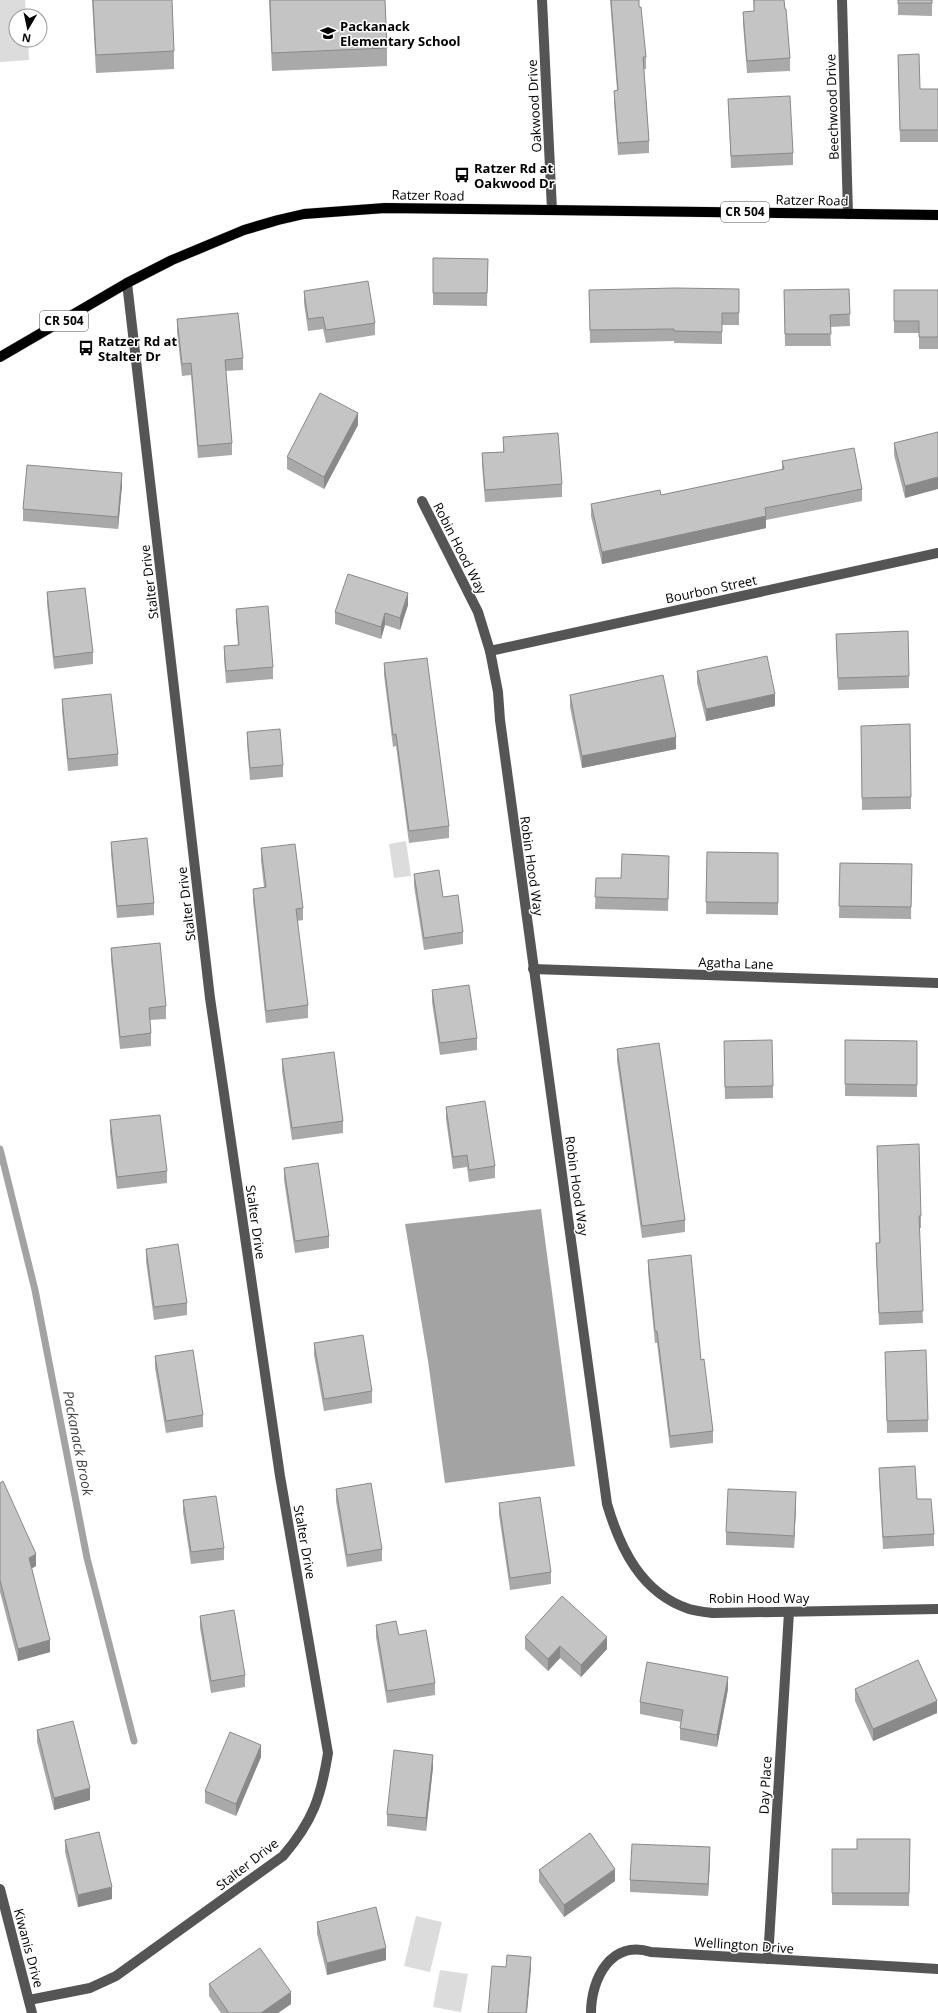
<svg xmlns="http://www.w3.org/2000/svg" width="938" height="2013" viewBox="0 0 938 2013" font-family="'Open Sans',sans-serif">
	<style>
		.green { fill: #dcdcdc }
		.water { fill: #a3a3a3 }
		.lines { fill: none; stroke-linecap: round; stroke-linejoin: round }
		.stream { stroke: #a3a3a3; stroke-width: 7 }
		.major-casing { stroke: #dbdbdb; stroke-width: 11 }
		.minor { stroke: #555; stroke-width: 10 }
		.major { stroke: #000; stroke-width: 10 }
		.wall { fill: #a9a9a9 }
		.shaded-wall { fill: #898989 }
		.building { fill: #c4c4c4; stroke: #898989 }
		.labels { text-anchor: middle; stroke-width: 3; stroke-linejoin: round; paint-order: stroke }
		.shield { fill: #fff; stroke: #4c4c4c; stroke-width: 1 }
		.shield-label { font-size: 12px; font-weight: bold; fill: #000 }
		.poi-label { font-size: 13px; font-weight: bold; fill: #000; stroke: #fff; text-anchor: start }
		.street-label { font-size: 13px; fill: #000; stroke: #fff }
		.water-label { font-size: 14px; font-style: italic; fill: #444; stroke: #fff }
	</style>
	<rect width="100%" height="100%" fill="#fff"/>
	<g class="green">
		<polygon points="0,0 25,0 26,16 16,16 16,40 28,40 29,60 0,62"/>
		<polygon points="406,841 411,876 394,878 389,844"/>
		<polygon points="416,1916 442,1922 430,1972 404,1966"/>
		<polygon points="440,1970 468,1974 461,2012 433,2007"/>
	</g>
	<polygon class="water" points="541,1209 575,1466 445,1483 428,1361 405,1224"/>
	<g class="lines">
		<polyline class="stream" points="0,1149 35,1290 87,1558 134,1741"/>
		<defs>
			<polyline id="major" points="0,357 127,283 172,260 244,230 278,220 304,214 385,208 938,215"/>
		</defs>
		<use href="#major" class="major-casing"/>
		<g class="minor">
			<polyline points="542,0 552,210"/>
			<polyline points="842,0 848,214"/>
			<path d="M422,501L478,612L490,651L498,692L500,720C535,981 572,1242 607,1504C620,1548 641,1593 689,1609C696,1611 705,1612 713,1613L938,1609"/>
			<polyline points="490,651 938,553"/>
			<polyline points="533,969 938,983"/>
			<polyline points="0,1889 32,2013"/>
			<polyline points="768,1959 789,1612"/>
			<path d="M29,2000L90,1988L116,1976L283,1856C313,1821 321,1797 328,1753L280,1476L210,998L127,283"/>
			<path d="M591,2013C591,1979 611,1939 651,1952L938,1969"/>
		</g>
		<use href="#major" class="major"/>
	</g>
	<g class="wall">
		<polygon points="92,0 172,0 174,51 174,69 96,73"/>
		<polygon points="269,0 385,0 387,48 387,66 272,71"/>
		<polygon points="610,0 639,0 639,7 646,57 646,69 644,69 649,141 649,153 618,155 614,103 614,91 617,90"/>
		<polygon points="753,0 784,0 785,9 790,58 790,71 747,73 743,24 743,12 754,11"/>
		<polygon points="898,0 932,0 932,16 898,15"/>
		<polygon points="898,55 920,89 938,89 938,142 900,142"/>
		<polygon points="728,99 793,153 793,165 731,168"/>
		<polygon points="433,258 488,259 487,306 433,305"/>
		<polygon points="739,289 739,325 722,325 722,344 674,343 674,341 590,343 589,290"/>
		<polygon points="849,289 850,326 830,327 831,346 785,346 784,290"/>
		<polygon points="894,290 938,290 938,349 919,349 919,333 894,333"/>
		<polygon points="304,291 375,323 375,335 326,343 323,329 308,331 304,303"/>
		<polygon points="177,319 243,358 243,370 226,371 232,443 232,455 198,458 191,375 182,376 177,332"/>
		<polygon points="358,425 324,489 287,469 287,457"/>
		<polygon points="938,432 905,498 894,455 894,443"/>
		<polygon points="503,437 562,484 562,497 485,502 482,465 482,453 503,452"/>
		<polygon points="782,461 862,489 862,501 766,520 766,528 602,564 591,516 591,504 661,495 782,470"/>
		<polygon points="122,485 118,529 23,521 23,509"/>
		<polygon points="47,592 93,652 93,664 54,669 47,604"/>
		<polygon points="408,605 400,630 385,625 381,639 335,624 335,612"/>
		<polygon points="236,609 273,667 273,679 226,683 224,658 224,646 238,645 236,621"/>
		<polygon points="836,634 909,676 909,688 838,690"/>
		<polygon points="384,663 449,826 449,838 409,843 396,746 393,747 384,675"/>
		<polygon points="697,671 775,706 706,721 697,683"/>
		<polygon points="570,695 676,749 582,768 570,707"/>
		<polygon points="62,699 118,754 118,766 68,771 62,711"/>
		<polygon points="861,726 911,797 911,809 862,810"/>
		<polygon points="247,732 283,765 283,777 250,780 247,744"/>
		<polygon points="111,842 154,903 154,915 117,918 111,854"/>
		<polygon points="261,848 303,908 303,920 297,921 308,1005 308,1018 266,1023 253,901 253,889 264,887 261,861"/>
		<polygon points="707,852 778,853 778,915 706,914"/>
		<polygon points="840,863 912,864 911,919 839,918"/>
		<polygon points="669,868 668,911 595,909 596,878 621,878"/>
		<polygon points="414,874 443,897 463,932 463,944 424,950 414,886"/>
		<polygon points="111,948 166,1006 166,1019 150,1020 151,1033 151,1046 120,1049 111,960"/>
		<polygon points="432,990 477,1038 477,1050 440,1055 432,1002"/>
		<polygon points="845,1040 917,1041 917,1097 845,1096"/>
		<polygon points="617,1049 685,1220 685,1232 642,1238 617,1061"/>
		<polygon points="724,1054 773,1086 773,1098 725,1099"/>
		<polygon points="282,1059 343,1121 343,1133 292,1140 282,1071"/>
		<polygon points="446,1107 495,1166 495,1178 469,1182 467,1167 453,1169 446,1119"/>
		<polygon points="110,1120 167,1171 167,1183 117,1189 110,1133"/>
		<polygon points="877,1146 921,1216 921,1228 919,1228 923,1323 879,1325 876,1255 876,1243 879,1243"/>
		<polygon points="284,1168 329,1236 329,1248 295,1253 284,1180"/>
		<polygon points="146,1249 187,1303 187,1315 154,1320 146,1261"/>
		<polygon points="648,1260 701,1360 713,1431 713,1443 670,1448 657,1343 655,1343 648,1272"/>
		<polygon points="314,1343 372,1391 372,1403 324,1411 314,1355"/>
		<polygon points="885,1352 928,1420 928,1432 887,1433"/>
		<polygon points="155,1356 203,1415 203,1427 166,1433 155,1368"/>
		<polygon points="879,1468 917,1499 934,1534 934,1546 883,1549 879,1480"/>
		<polygon points="0,1483 36,1566 32,1568 50,1652 18,1661 0,1592"/>
		<polygon points="336,1489 382,1549 382,1561 347,1567 336,1501"/>
		<polygon points="183,1500 224,1548 224,1560 191,1564 183,1512"/>
		<polygon points="499,1503 551,1572 551,1584 510,1590 499,1515"/>
		<polygon points="796,1504 794,1548 726,1545 726,1532"/>
		<polygon points="200,1616 245,1675 245,1687 211,1693 200,1628"/>
		<polygon points="376,1625 399,1635 435,1683 435,1695 387,1703 376,1637"/>
		<polygon points="525,1637 607,1649 581,1677 560,1658 548,1671 525,1649"/>
		<polygon points="728,1689 717,1747 680,1740 680,1728 681,1722 640,1714 640,1702"/>
		<polygon points="855,1689 937,1713 873,1741 855,1701"/>
		<polygon points="37,1730 90,1800 54,1810 37,1742"/>
		<polygon points="261,1757 236,1816 205,1803 205,1791"/>
		<polygon points="433,1767 426,1831 387,1826 387,1814"/>
		<polygon points="910,1839 909,1906 832,1905 832,1849 857,1849"/>
		<polygon points="65,1840 112,1899 78,1907 65,1852"/>
		<polygon points="710,1859 708,1896 630,1892 630,1880"/>
		<polygon points="539,1870 615,1881 564,1917 539,1882"/>
		<polygon points="317,1922 386,1960 327,1975 317,1934"/>
		<polygon points="209,1984 291,2004 278,2013 221,2013 209,1996"/>
	</g>
	<g class="shaded-wall">
		<polygon points="358,413 358,425 324,489 324,477"/>
		<polygon points="122,473 122,485 118,529 118,517"/>
		<polygon points="938,477 938,489 905,498 905,486"/>
		<polygon points="766,516 766,528 602,564 602,552"/>
		<polygon points="408,593 408,605 400,630 400,618"/>
		<polygon points="385,613 385,625 381,639 381,627"/>
		<polygon points="775,694 775,706 706,721 706,709"/>
		<polygon points="676,737 676,749 582,768 582,756"/>
		<polygon points="796,1492 796,1504 794,1548 794,1536"/>
		<polygon points="36,1554 36,1566 29,1570 29,1558"/>
		<polygon points="607,1637 607,1649 581,1677 581,1665"/>
		<polygon points="50,1640 50,1652 18,1661 18,1649"/>
		<polygon points="560,1646 560,1658 548,1671 548,1659"/>
		<polygon points="728,1677 728,1689 717,1747 717,1735"/>
		<polygon points="937,1701 937,1713 873,1741 873,1729"/>
		<polygon points="261,1745 261,1757 236,1816 236,1804"/>
		<polygon points="433,1755 433,1767 426,1831 426,1818"/>
		<polygon points="90,1788 90,1800 54,1810 54,1798"/>
		<polygon points="710,1847 710,1859 708,1896 708,1884"/>
		<polygon points="615,1869 615,1881 564,1917 564,1905"/>
		<polygon points="112,1887 112,1899 78,1907 78,1895"/>
		<polygon points="386,1948 386,1960 327,1975 327,1963"/>
		<polygon points="531,1957 531,1969 527,2013 526,2013"/>
		<polygon points="291,1992 291,2004 278,2013 261,2013"/>
	</g>
	<g class="building">
		<polygon points="93,0 172,0 174,51 96,55"/>
		<polygon points="270,0 385,0 387,48 272,53"/>
		<polygon points="611,0 639,0 639,7 641,7 646,57 643,57 649,141 618,143 614,91 618,90"/>
		<polygon points="754,0 784,0 785,9 786,9 790,58 747,61 743,12 754,11"/>
		<rect x="898" y="0" width="34" height="3"/>
		<polygon points="919,54 920,89 938,89 938,130 900,130 898,55"/>
		<polygon points="790,96 793,153 731,156 728,99"/>
		<polygon points="433,258 488,259 487,293 433,293"/>
		<polygon points="368,281 375,323 326,330 323,317 308,319 304,291"/>
		<polygon points="675,288 739,289 739,313 722,313 722,332 674,331 674,329 590,330 589,290"/>
		<polygon points="849,289 850,314 830,315 831,334 785,334 784,290"/>
		<polygon points="894,290 938,290 938,337 919,337 919,321 894,321"/>
		<polygon points="238,313 243,358 225,360 232,443 198,446 191,363 182,364 177,319"/>
		<polygon points="320,393 358,413 324,477 287,457"/>
		<polygon points="938,432 938,477 905,486 894,443"/>
		<polygon points="558,433 562,484 485,490 482,453 504,452 503,437"/>
		<polygon points="854,448 862,489 765,508 766,516 602,552 591,504 660,490 661,495 784,469 782,461"/>
		<polygon points="27,465 122,473 118,517 23,509"/>
		<polygon points="348,574 408,593 400,618 385,613 381,627 335,612"/>
		<polygon points="85,588 93,652 54,657 47,592"/>
		<polygon points="268,606 273,667 226,671 224,646 239,645 236,609"/>
		<polygon points="908,631 909,676 838,678 836,634"/>
		<polygon points="767,656 775,694 706,709 697,671"/>
		<polygon points="427,658 449,826 409,831 396,734 393,735 384,663"/>
		<polygon points="663,675 676,737 582,756 570,695"/>
		<polygon points="111,694 118,754 68,759 62,699"/>
		<polygon points="910,724 911,797 862,798 861,726"/>
		<polygon points="280,729 283,765 250,768 247,732"/>
		<polygon points="147,838 154,903 117,906 111,842"/>
		<polygon points="295,844 303,908 296,909 308,1005 266,1011 253,889 266,887 261,848"/>
		<polygon points="707,852 778,853 778,903 706,902"/>
		<polygon points="622,854 669,856 668,899 595,897 596,878 621,878"/>
		<polygon points="840,863 912,864 911,907 839,906"/>
		<polygon points="439,870 443,897 458,895 463,932 424,938 414,874"/>
		<polygon points="160,943 166,1006 149,1008 151,1033 120,1037 111,948"/>
		<polygon points="469,985 477,1038 440,1043 432,990"/>
		<polygon points="772,1040 773,1086 725,1087 724,1041"/>
		<polygon points="845,1040 917,1041 917,1085 845,1084"/>
		<polygon points="659,1043 685,1220 642,1226 617,1049"/>
		<polygon points="334,1052 343,1121 292,1128 282,1059"/>
		<polygon points="485,1101 495,1166 469,1170 467,1155 453,1157 446,1107"/>
		<polygon points="160,1115 167,1171 117,1177 110,1120"/>
		<polygon points="919,1144 921,1216 919,1216 923,1311 879,1313 876,1243 880,1243 877,1146"/>
		<polygon points="318,1163 329,1236 295,1241 284,1168"/>
		<polygon points="178,1244 187,1303 154,1307 146,1249"/>
		<polygon points="691,1255 701,1360 704,1359 713,1431 670,1436 657,1331 655,1331 648,1260"/>
		<polygon points="363,1335 372,1391 324,1399 314,1343"/>
		<polygon points="193,1350 203,1415 166,1421 155,1356"/>
		<polygon points="926,1350 928,1420 887,1421 885,1352"/>
		<polygon points="915,1466 917,1499 931,1499 934,1534 883,1537 879,1468"/>
		<polygon points="3,1481 36,1554 29,1558 50,1640 18,1649 0,1580 0,1483"/>
		<polygon points="371,1483 382,1549 347,1555 336,1489"/>
		<polygon points="728,1489 796,1492 794,1536 726,1532"/>
		<polygon points="216,1496 224,1548 191,1552 183,1500"/>
		<polygon points="540,1497 551,1572 510,1578 499,1503"/>
		<polygon points="562,1596 607,1637 581,1665 560,1646 548,1659 525,1637"/>
		<polygon points="234,1610 245,1675 211,1681 200,1616"/>
		<polygon points="396,1621 399,1635 426,1630 435,1683 387,1691 376,1625"/>
		<polygon points="918,1660 937,1701 873,1729 855,1689"/>
		<polygon points="647,1662 728,1677 717,1735 680,1728 683,1710 640,1702"/>
		<polygon points="73,1721 90,1788 54,1798 37,1730"/>
		<polygon points="230,1732 261,1745 236,1804 205,1791"/>
		<polygon points="394,1750 433,1755 426,1818 387,1814"/>
		<polygon points="99,1832 112,1887 78,1895 65,1840"/>
		<polygon points="590,1833 615,1869 564,1905 539,1870"/>
		<polygon points="857,1839 910,1839 909,1893 832,1893 832,1849 857,1849"/>
		<polygon points="632,1844 710,1847 708,1884 630,1880"/>
		<polygon points="376,1907 386,1948 327,1963 317,1922"/>
		<polygon points="260,1948 291,1992 261,2013 229,2013 209,1984"/>
		<polygon points="507,1955 531,1957 526,2013 488,2013 492,1966 506,1967"/>
	</g>
	<defs>
		<symbol id="school-bare" viewBox="-9 -9 18 18"><path d="M0-5L7-2L0 1L-7-2ZM-4 1L0 2.5L4 1V4Q0 6-4 4Z" fill="#000" stroke="#fff" stroke-width="2.5" paint-order="stroke"/></symbol>
		<symbol id="bus-bare" viewBox="-9 -9 18 18"><path d="M-5-6H5V4H4V6H2V4H-2V6H-4V4H-5ZM-3.5-4V0h7V-4ZM-3.5 1.2v1.5H-2V1.2ZM2 1.2v1.5H3.5V1.2Z" fill="#000" stroke="#fff" stroke-width="2.5" paint-order="stroke"/></symbol>
	</defs>
	<g fill-rule="evenodd">
		<use href="#school-bare" x="317" y="22" width="22" height="22"/>
		<use href="#bus-bare" x="451" y="164" width="22" height="22"/>
		<use href="#bus-bare" x="75" y="337" width="22" height="22"/>
	</g>
	<g class="labels">
		<g class="shield">
			<rect x="721" y="202" width="48" height="20" rx="3"/>
			<rect x="40" y="311" width="48" height="20" rx="3"/>
		</g>
		<g class="shield-label">
			<text x="745" y="216">CR 504</text>
			<text x="64" y="325">CR 504</text>
		</g>
		<g class="poi-label">
			<text x="340" y="31">Packanack<tspan x="340" dy="15">Elementary School</tspan></text>
			<text x="474" y="173">Ratzer Rd at<tspan x="474" dy="15">Oakwood Dr</tspan></text>
			<text x="98" y="346">Ratzer Rd at<tspan x="98" dy="15">Stalter Dr</tspan></text>
		</g>
		<g class="street-label">
			<text transform="translate(534 106) rotate(-93)" y="5">Oakwood Drive</text>
			<text transform="translate(832 107) rotate(-92)" y="5">Beechwood Drive</text>
			<text transform="translate(428 195) rotate(1)" y="5">Ratzer Road</text>
			<text transform="translate(812 200) rotate(1)" y="5">Ratzer Road</text>
			<text transform="translate(460 548) rotate(63)" y="5">Robin Hood Way</text>
			<text transform="translate(149 582) rotate(-97)" y="5">Stalter Drive</text>
			<text transform="translate(711 589) rotate(-12)" y="5">Bourbon Street</text>
			<text transform="translate(532 866) rotate(82)" y="5">Robin Hood Way</text>
			<text transform="translate(186 904) rotate(-97)" y="5">Stalter Drive</text>
			<text transform="translate(736 963) rotate(2)" y="5">Agatha Lane</text>
			<text transform="translate(577 1186) rotate(82)" y="5">Robin Hood Way</text>
			<text transform="translate(256 1222) rotate(82)" y="5">Stalter Drive</text>
			<text transform="translate(305 1542) rotate(80)" y="5">Stalter Drive</text>
			<text x="759" y="1603">Robin Hood Way</text>
			<text transform="translate(765 1785) rotate(-87)" y="5">Day Place</text>
			<text transform="translate(247 1864) rotate(-38)" y="5">Stalter Drive</text>
			<text transform="translate(744 1945) rotate(4)" y="5">Wellington Drive</text>
			<text transform="translate(29 1948) rotate(75)" y="5">Kiwanis Drive</text>
		</g>
		<g class="water-label">
			<text transform="translate(78 1443) rotate(79)" y="5">Packanack Brook</text>
		</g>
	</g>
	<g transform="translate(28 28) rotate(189)"><circle r="19" fill="#ffffff" stroke="#999999"/>
	<path d="M0-3L7 15L0 10L-7 15Z" fill="#000000"/>
	<text y="-6" font-size="11" font-weight="bold" text-anchor="middle" fill="#000000">N</text>
	</g>
</svg>
